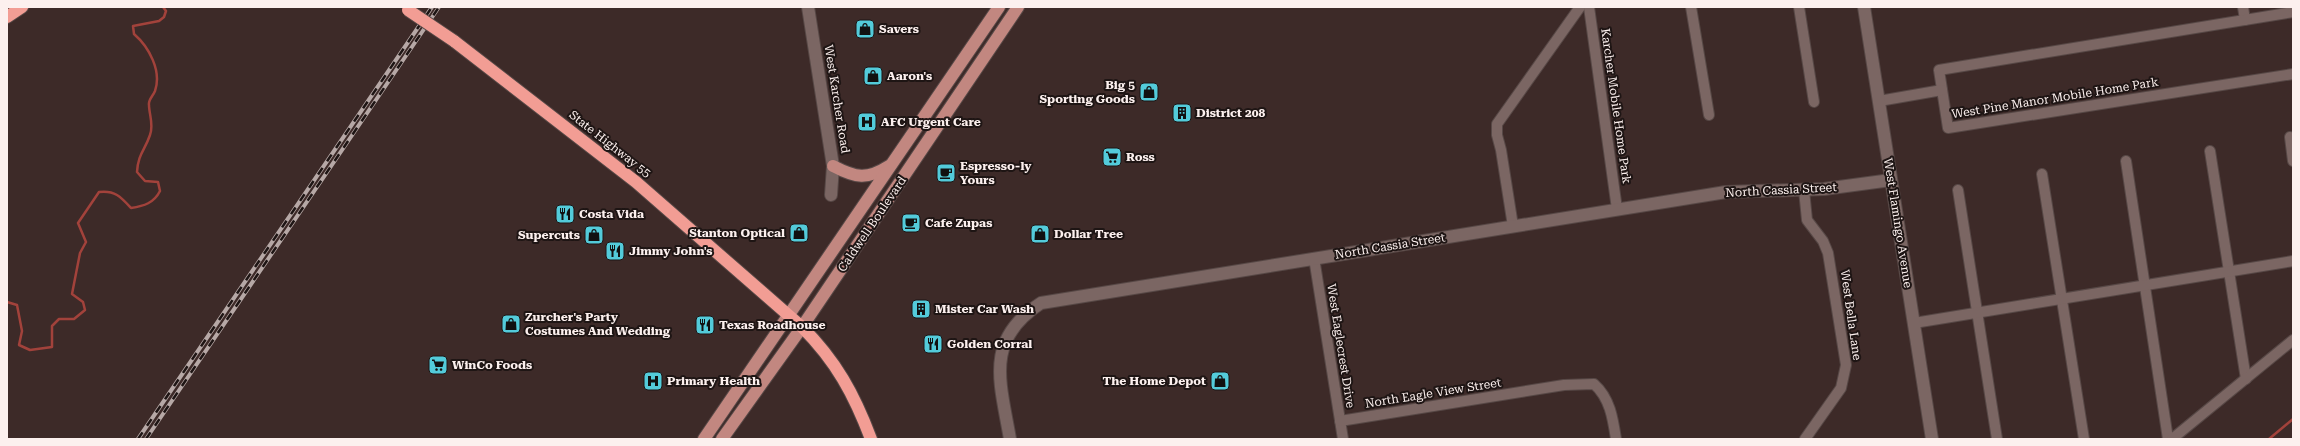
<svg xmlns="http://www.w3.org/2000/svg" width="2300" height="446" viewBox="0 0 2300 446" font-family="'Roboto Serif',serif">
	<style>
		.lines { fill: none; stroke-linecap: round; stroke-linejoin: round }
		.stream { stroke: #a2423b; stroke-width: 2.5 }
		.street-casing { stroke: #574846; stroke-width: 12 }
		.secondary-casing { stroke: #574846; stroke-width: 14 }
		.primary-casing { stroke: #574846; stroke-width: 14 }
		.highway-casing { stroke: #574846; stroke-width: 14 }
		.street { stroke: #7b6663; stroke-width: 10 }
		.secondary { stroke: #7b6663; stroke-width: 12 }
		.primary { stroke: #c28780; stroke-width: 12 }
		.highway { stroke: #f29d94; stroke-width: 12 }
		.rail-casing { stroke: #b6a8a6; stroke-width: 4 }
		.rail { stroke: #1e1514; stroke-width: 2.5; stroke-dasharray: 8; stroke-linecap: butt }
		.highway-bridge-casing { stroke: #574846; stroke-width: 14; stroke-linecap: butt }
		.highway-bridge { stroke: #f29d94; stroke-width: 12 }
		.labels { text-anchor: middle; stroke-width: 4; stroke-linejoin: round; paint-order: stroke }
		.poi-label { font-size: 12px; font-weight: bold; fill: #fcf0ee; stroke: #1e1514; text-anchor: start }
		.street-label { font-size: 12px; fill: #fcf0ee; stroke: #1e1514 }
	</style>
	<rect width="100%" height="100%" fill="#3d2a28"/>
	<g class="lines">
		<g class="stream">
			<path d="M7,302L17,305L22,331L19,345L30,350L52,347V326L59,319H74L85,310L83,302L72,294L80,253L86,242L78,223L99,192C115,190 121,197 131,208C144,206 154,203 160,191L158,182L145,181L137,172C138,154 145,150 150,135C154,125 149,114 149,105C148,100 153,96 155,91C162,71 149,47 134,34L133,26L159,21L164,17L166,11L163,7"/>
			<polyline points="2269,439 2293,419"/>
		</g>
		<defs>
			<g id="street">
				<polyline points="1589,7 1617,209"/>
				<polyline points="1691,7 1709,115"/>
				<polyline points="1799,7 1814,102"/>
				<polyline points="2243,7 2245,20"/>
				<polyline points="2293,12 1939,70 1948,128 2293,74"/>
				<polyline points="1879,101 1942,90"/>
				<polyline points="2290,137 2293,161"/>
				<polyline points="2210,151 2246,379"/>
				<polyline points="2126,161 2168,439"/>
				<polyline points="2042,174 2084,439"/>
				<polyline points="1804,190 1807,220 1823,241 1828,253 1846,365 1841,388 1805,439"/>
				<polyline points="1958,190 1997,439"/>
				<polyline points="1513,226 1501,150 1497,135 1497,124 1580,7"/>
				<polyline points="1314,258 1343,439"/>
				<polyline points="1914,323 2293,261"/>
				<path d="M1340,421L1564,385L1594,384C1610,398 1613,419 1616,439"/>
				<polyline points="2172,439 2293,340"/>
			</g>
			<g id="secondary">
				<polyline points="808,7 833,166 831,195"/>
				<polyline points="1864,7 1932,439"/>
				<path d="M1010,439C1000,381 984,340 1041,303L1726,192L1824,189L1891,180"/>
			</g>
			<g id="primary">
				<path d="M833,166C856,178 867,180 889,166"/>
				<polyline points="704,439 999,7"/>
				<polyline points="722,439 802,327 1018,7"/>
			</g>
			<g id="highway">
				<polyline points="7,17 22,7"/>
				<path d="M454,41L636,182L802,327C836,361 854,394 871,439"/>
			</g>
		</defs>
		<use href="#street" class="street-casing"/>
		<use href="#secondary" class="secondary-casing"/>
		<use href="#primary" class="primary-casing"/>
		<use href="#highway" class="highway-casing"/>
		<use href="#street" class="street"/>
		<use href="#secondary" class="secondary"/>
		<use href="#primary" class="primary"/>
		<use href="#highway" class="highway"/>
		<defs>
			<g id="rail">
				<polyline points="138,439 432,7"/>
				<polyline points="146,439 439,7"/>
			</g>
		</defs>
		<use href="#rail" class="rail-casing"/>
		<use href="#rail" class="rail"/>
		<defs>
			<polyline id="highway-bridge" points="408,10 454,41"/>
		</defs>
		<use href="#highway-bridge" class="highway-bridge-casing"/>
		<use href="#highway-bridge" class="highway-bridge"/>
	</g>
	<defs>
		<symbol id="shop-square" viewBox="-11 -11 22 22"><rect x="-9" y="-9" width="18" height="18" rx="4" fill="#53cbda" stroke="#1e1514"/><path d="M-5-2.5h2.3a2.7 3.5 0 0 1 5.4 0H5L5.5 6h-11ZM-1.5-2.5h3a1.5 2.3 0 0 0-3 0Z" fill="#111"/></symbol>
		<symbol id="building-square" viewBox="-11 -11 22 22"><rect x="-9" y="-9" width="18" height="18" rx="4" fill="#53cbda" stroke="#1e1514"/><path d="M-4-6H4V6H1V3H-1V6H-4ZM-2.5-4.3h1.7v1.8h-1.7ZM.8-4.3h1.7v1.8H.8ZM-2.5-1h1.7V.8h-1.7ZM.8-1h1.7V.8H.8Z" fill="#111"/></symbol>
		<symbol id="hospital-square" viewBox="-11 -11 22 22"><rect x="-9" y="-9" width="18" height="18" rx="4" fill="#53cbda" stroke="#1e1514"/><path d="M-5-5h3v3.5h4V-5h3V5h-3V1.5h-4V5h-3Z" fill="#111"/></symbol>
		<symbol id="supermarket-square" viewBox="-11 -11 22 22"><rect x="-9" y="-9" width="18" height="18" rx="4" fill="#53cbda" stroke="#1e1514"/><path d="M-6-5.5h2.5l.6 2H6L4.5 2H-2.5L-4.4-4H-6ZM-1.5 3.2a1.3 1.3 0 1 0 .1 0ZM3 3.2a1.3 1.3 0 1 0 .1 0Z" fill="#111"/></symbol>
		<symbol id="cafe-square" viewBox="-11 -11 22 22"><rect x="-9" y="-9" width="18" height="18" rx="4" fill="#53cbda" stroke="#1e1514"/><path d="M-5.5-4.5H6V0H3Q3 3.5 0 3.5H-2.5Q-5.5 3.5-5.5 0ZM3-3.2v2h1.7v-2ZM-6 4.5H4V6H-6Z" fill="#111"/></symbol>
		<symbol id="restaurant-square" viewBox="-11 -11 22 22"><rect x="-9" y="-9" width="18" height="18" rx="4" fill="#53cbda" stroke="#1e1514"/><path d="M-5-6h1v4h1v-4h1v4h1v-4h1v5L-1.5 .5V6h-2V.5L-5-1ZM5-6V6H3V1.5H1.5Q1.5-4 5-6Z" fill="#111"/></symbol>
	</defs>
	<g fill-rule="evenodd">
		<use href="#shop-square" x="854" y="18" width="22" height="22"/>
		<use href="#shop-square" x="862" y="65" width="22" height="22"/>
		<use href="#shop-square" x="1138" y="81" width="22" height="22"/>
		<use href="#building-square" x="1171" y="102" width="22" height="22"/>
		<use href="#hospital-square" x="856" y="111" width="22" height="22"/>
		<use href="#supermarket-square" x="1101" y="146" width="22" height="22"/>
		<use href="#cafe-square" x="935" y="162" width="22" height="22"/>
		<use href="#restaurant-square" x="554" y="203" width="22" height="22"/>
		<use href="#cafe-square" x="900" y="212" width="22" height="22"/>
		<use href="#shop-square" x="788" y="222" width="22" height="22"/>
		<use href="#shop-square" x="1029" y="223" width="22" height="22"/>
		<use href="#shop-square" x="583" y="224" width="22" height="22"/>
		<use href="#restaurant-square" x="604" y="240" width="22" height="22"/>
		<use href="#building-square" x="910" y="298" width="22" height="22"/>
		<use href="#shop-square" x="500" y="313" width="22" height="22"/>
		<use href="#restaurant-square" x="694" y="314" width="22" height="22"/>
		<use href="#restaurant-square" x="922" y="333" width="22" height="22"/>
		<use href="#supermarket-square" x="427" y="354" width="22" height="22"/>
		<use href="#hospital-square" x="642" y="370" width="22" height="22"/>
		<use href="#shop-square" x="1209" y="370" width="22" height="22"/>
	</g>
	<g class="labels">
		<g class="poi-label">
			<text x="879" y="33">Savers</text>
			<text x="887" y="80">Aaron's</text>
			<text x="1135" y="89" text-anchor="end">Big 5<tspan x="1135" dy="14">Sporting Goods</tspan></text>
			<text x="1196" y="117">District 208</text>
			<text x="881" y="126">AFC Urgent Care</text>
			<text x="1126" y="161">Ross</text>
			<text x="960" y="170">Espresso-ly<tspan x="960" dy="14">Yours</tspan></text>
			<text x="579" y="218">Costa Vida</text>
			<text x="925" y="227">Cafe Zupas</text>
			<text x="785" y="237" text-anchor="end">Stanton Optical</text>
			<text x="1054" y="238">Dollar Tree</text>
			<text x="580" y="239" text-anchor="end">Supercuts</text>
			<text x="629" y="255">Jimmy John's</text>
			<text x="935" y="313">Mister Car Wash</text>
			<text x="525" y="321">Zurcher's Party<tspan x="525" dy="14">Costumes And Wedding</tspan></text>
			<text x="719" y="329">Texas Roadhouse</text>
			<text x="947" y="348">Golden Corral</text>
			<text x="452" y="369">WinCo Foods</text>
			<text x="667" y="385">Primary Health</text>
			<text x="1206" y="385" text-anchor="end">The Home Depot</text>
		</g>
		<g class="street-label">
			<text transform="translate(2055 98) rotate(-9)" y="4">West Pine Manor Mobile Home Park</text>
			<text transform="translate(837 99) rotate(81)" y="4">West Karcher Road</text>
			<text transform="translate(1616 106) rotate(82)" y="4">Karcher Mobile Home Park</text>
			<text transform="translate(610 144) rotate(38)" y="4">State Highway 55</text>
			<text transform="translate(1781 190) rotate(-3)" y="4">North Cassia Street</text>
			<text transform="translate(1898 223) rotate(81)" y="4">West Flamingo Avenue</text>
			<text transform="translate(872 224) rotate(-56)" y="4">Caldwell Boulevard</text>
			<text transform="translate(1390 246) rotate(-9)" y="4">North Cassia Street</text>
			<text transform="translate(1851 315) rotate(82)" y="4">West Bella Lane</text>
			<text transform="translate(1341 346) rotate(81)" y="4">West Eaglecrest Drive</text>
			<text transform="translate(1433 393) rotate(-9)" y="4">North Eagle View Street</text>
		</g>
	</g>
	<rect width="2300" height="446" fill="none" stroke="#fcf0ee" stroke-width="16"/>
</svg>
